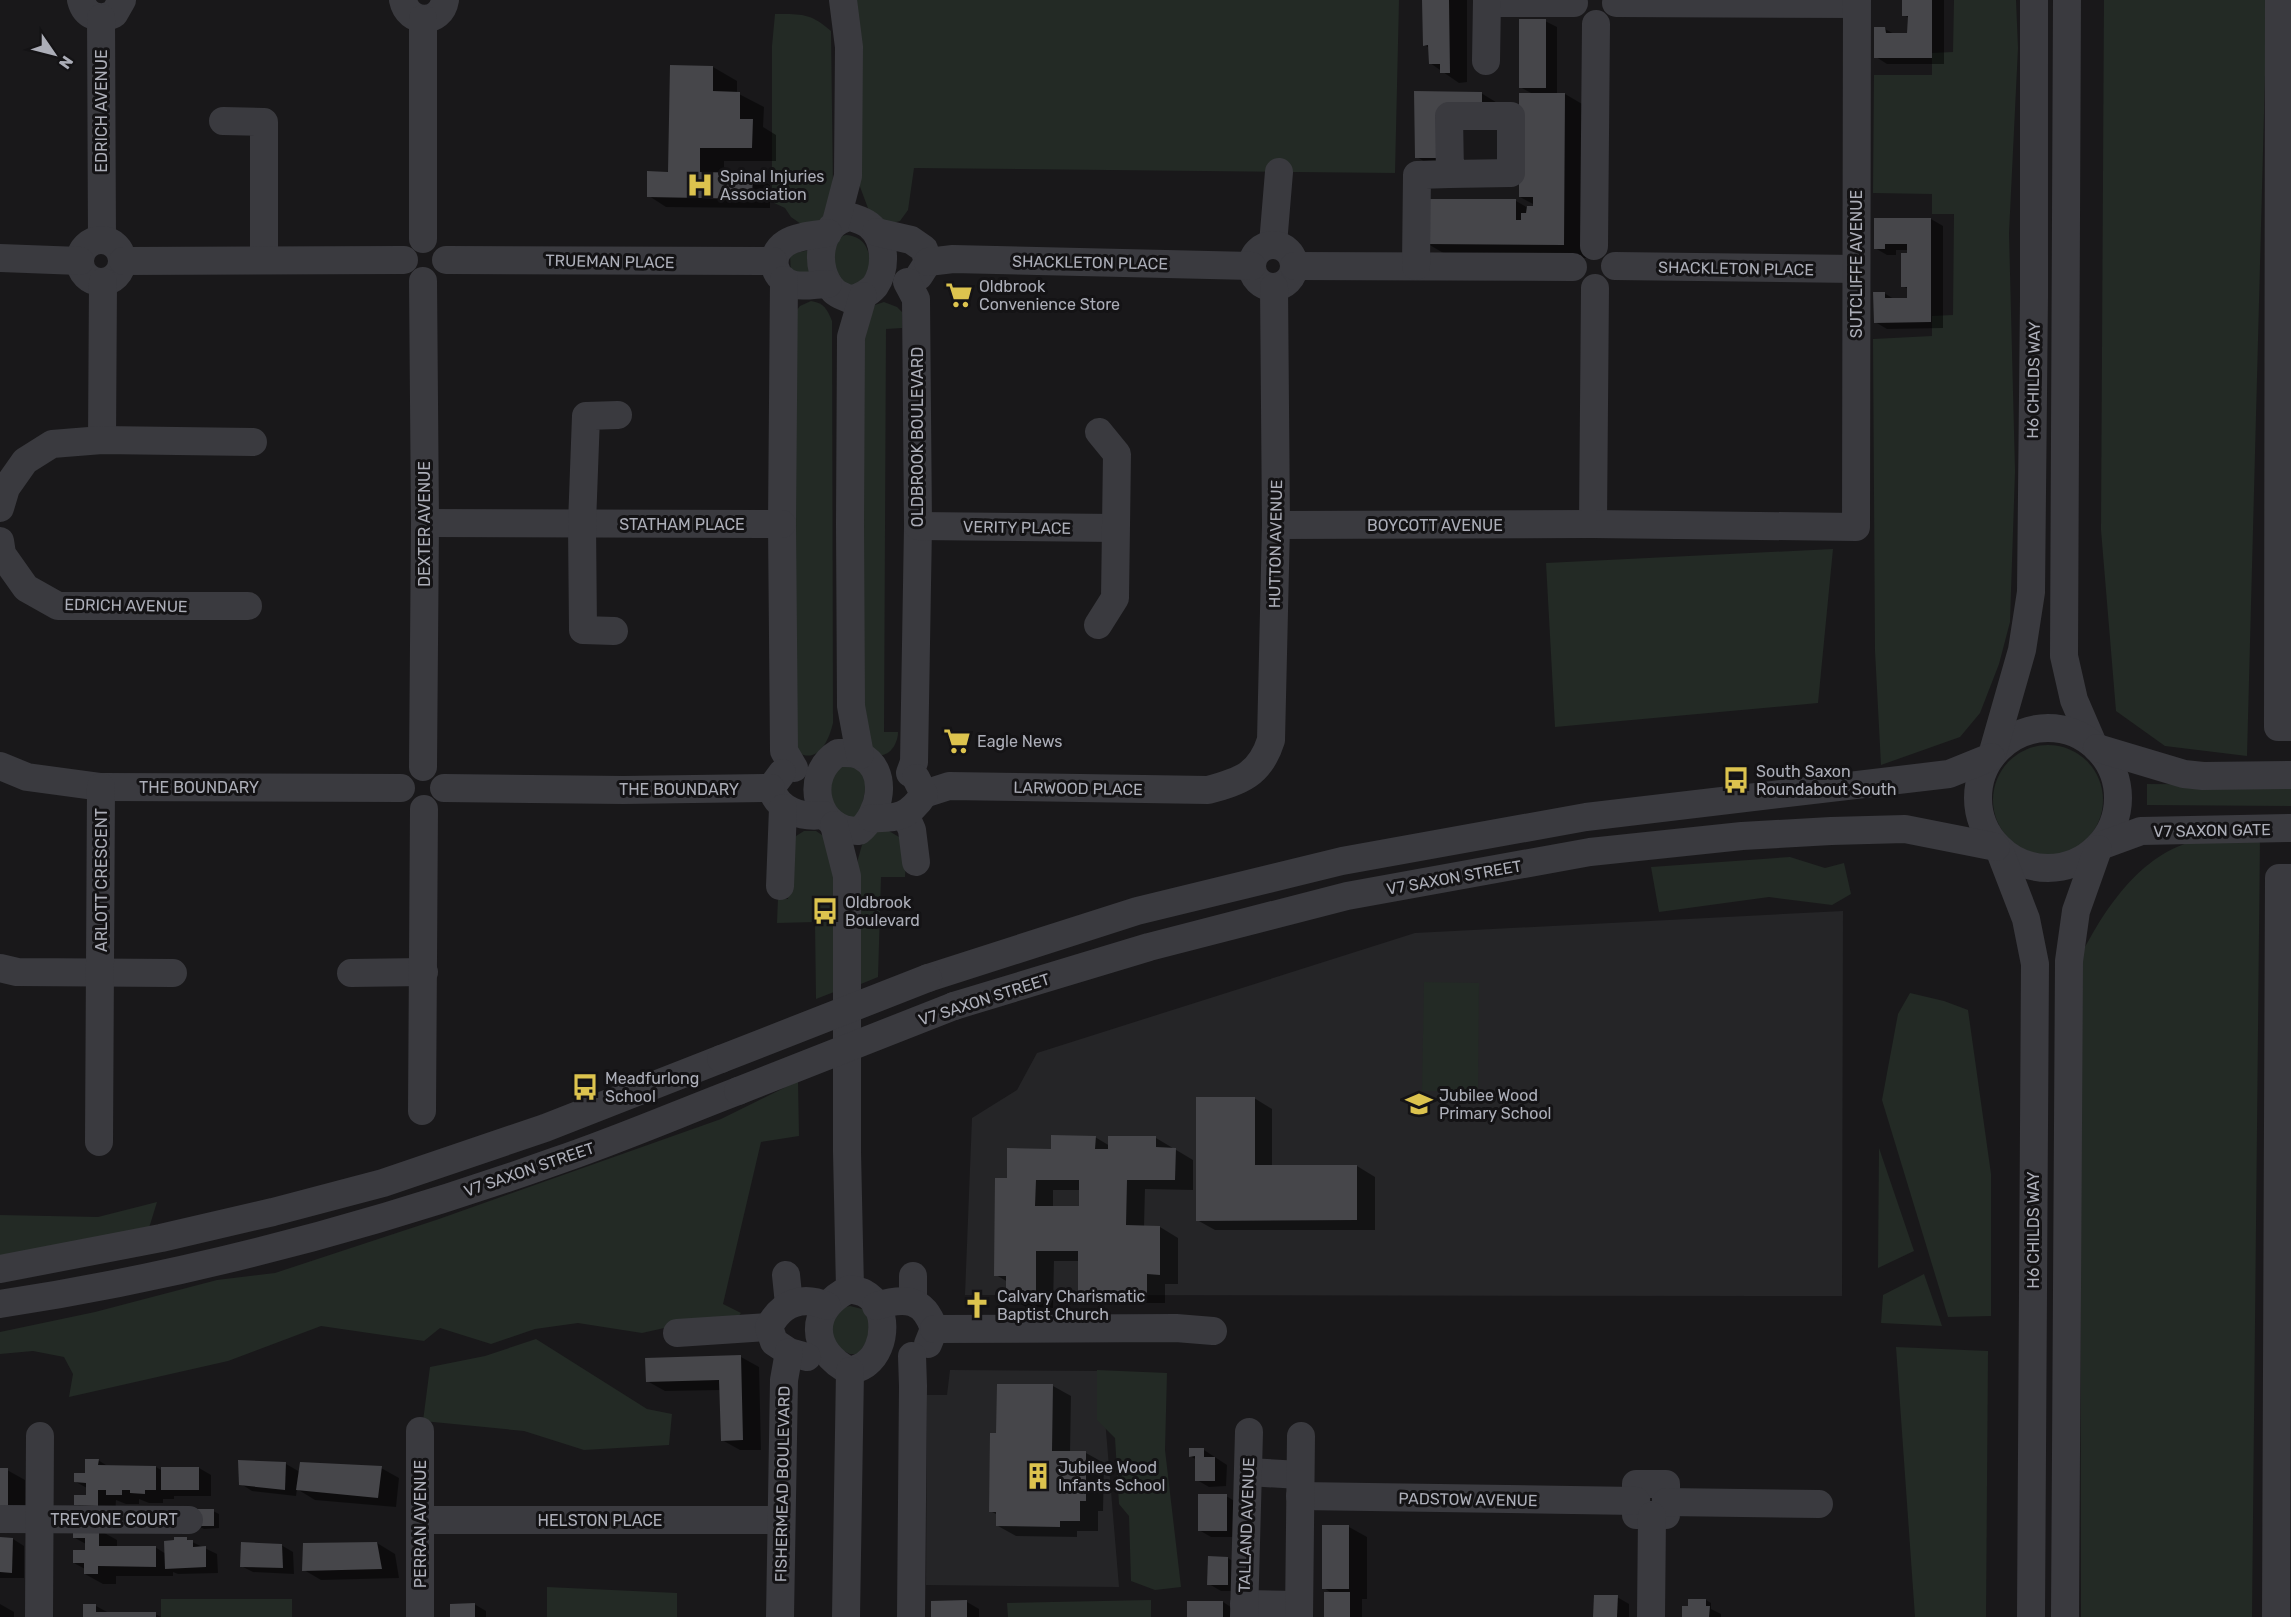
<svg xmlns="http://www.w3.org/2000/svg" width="2291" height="1617" viewBox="0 0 2291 1617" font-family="Rubik,sans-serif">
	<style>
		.built { fill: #252527 }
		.green { fill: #232a25 }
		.shadow { fill: #0007; fill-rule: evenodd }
		.building { fill: #46464a; fill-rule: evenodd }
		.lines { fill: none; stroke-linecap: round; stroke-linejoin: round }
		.minor { stroke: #3a3a3f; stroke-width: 28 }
		.minor-bridge { stroke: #3a3a3f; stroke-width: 28 }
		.labels { text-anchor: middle; stroke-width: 6; stroke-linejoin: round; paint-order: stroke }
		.street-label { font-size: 16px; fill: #acaeb8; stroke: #141315 }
		.poi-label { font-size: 16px; fill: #acaeb8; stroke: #141315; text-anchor: start }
	</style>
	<rect width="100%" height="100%" fill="#19181a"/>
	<g class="built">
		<polygon points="1843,911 1842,1296 965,1295 972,1118 1017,1090 1037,1053 1415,933"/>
		<polygon points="950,1370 1101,1371 1119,1587 926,1585 927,1395 947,1395"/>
	</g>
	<g class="green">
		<polygon points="857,0 1399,0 1395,173 914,168 908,210 900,221 885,225 872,219 856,176"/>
		<polygon points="1954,0 2016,0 2018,48 2009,233 2015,471 2010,622 1999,664 1980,713 1960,737 1881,765 1875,651 1873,339 1932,336 1932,316 1953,315 1954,214 1932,214 1932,194 1873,193 1874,75 1932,75 1932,53 1953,52"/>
		<polygon points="2104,0 2267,0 2247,756 2165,746 2116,711 2101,530"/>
		<path d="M775,14C801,14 811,13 831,31L833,190L827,214L816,223L801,224L791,217L785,208L772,202V46Z"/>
		<path d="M846,235C872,237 870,261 872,281L838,293L830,249L839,237Z"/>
		<polygon points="810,250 810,282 791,277 790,254"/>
		<path d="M811,301C824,303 827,309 832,321L833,723C829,740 818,765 797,752L790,319L800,306Z"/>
		<path d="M884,302L897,307L902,312V328L886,329L884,732H898C898,743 890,758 876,755C872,754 867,749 863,747L861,337L875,305Z"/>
		<polygon points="1833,549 1818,703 1555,727 1546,563"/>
		<circle cx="2048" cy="800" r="55"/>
		<polygon points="855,762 867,782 860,814 846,821 825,791 830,772"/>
		<polygon points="2147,784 2291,785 2291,806 2147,805"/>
		<polygon points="804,831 816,831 825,837 834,859 834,992 816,999 815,922 777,923 778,898 788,899 790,845 793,838"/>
		<polygon points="875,831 889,831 899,837 906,861 905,877 881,877 878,977 856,986 858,859 862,845"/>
		<path d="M2260,836L2252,1617H2081L2080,957C2106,906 2144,848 2205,839C2223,836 2242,837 2260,836Z"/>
		<polygon points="1790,857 1825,868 1844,863 1851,894 1832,905 1769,897 1659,912 1651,867"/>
		<polygon points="1424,982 1479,983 1478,1091 1422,1091"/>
		<polygon points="1910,993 1944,1001 1968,1010 1991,1174 1991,1316 1948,1317 1882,1100 1898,1014"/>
		<polygon points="798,1081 799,1136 761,1142 723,1304 741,1313 732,1324 682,1324 642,1333 578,1323 535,1329 491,1344 440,1328 424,1341 321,1326 228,1361 69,1397 73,1374 64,1357 33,1351 0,1354 0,1332 95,1312 217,1280 275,1273 439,1219 721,1119"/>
		<polygon points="1879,1148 1914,1251 1878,1268"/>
		<polygon points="157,1202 145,1241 0,1268 0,1215 98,1217"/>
		<polygon points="1924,1274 1942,1326 1881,1323 1883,1295"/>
		<polygon points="850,1306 866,1310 876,1328 858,1354 850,1354 834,1346 829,1323 842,1308"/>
		<polygon points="536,1339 647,1409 672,1414 669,1445 584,1450 524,1431 423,1421 430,1367 485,1356"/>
		<polygon points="1896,1347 1988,1351 1986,1617 1915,1617"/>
		<polygon points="1097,1370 1167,1373 1165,1450 1181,1587 1155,1590 1131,1581 1129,1516 1119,1504 1115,1438 1097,1420"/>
		<polygon points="547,1587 677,1593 677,1617 547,1617"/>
		<rect x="161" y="1599" width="131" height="18"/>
		<polygon points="1151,1600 1151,1617 1008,1617 1007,1603"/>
	</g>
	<g class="shadow">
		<polygon points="1424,0 1467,0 1467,82 1459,83 1430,63 1430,48 1424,45"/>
		<polygon points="1903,0 1944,0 1944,64 1887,64 1876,57 1885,29 1896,35 1909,35 1909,18 1904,15"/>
		<polygon points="1545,21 1557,27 1557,94 1565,94 1589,108 1588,258 1452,258 1428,244 1516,201 1528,208 1535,208 1535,205 1520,197 1533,94 1520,87"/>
		<polygon points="713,67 737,81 737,93 764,107 763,127 776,135 776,161 724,161 724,174 752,174 770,185 770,208 666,207 649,196 670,173"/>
		<polygon points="1481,93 1499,104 1461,123 1435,168 1417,157"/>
		<polygon points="1931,219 1943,226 1943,328 1887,329 1875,322 1884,293 1894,299 1908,299 1908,289 1903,286 1908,250 1896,250 1896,255 1887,255 1875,248"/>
		<polygon points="1254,1098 1272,1109 1272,1166 1357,1166 1375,1177 1375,1230 1215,1230 1197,1220"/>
		<path d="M1095,1137L1110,1146L1156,1138L1193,1160V1190L1145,1189L1144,1227H1160L1178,1238V1284H1165V1303H1097L1079,1292L1080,1261H1054L1053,1308L1026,1307L1008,1297V1282L996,1275L1009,1179L1053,1150ZM1053,1190H1080V1208L1053,1207Z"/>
		<polygon points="741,1357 759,1367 761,1450 740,1450 722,1440 721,1390 665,1391 647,1381"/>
		<polygon points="1053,1386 1071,1396 1070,1453 1086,1453 1104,1463 1103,1511 1098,1511 1098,1531 1077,1531 1077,1537 1016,1536 998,1526 998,1515 990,1511"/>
		<polygon points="1204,1450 1227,1465 1226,1486 1209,1487 1197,1480 1197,1460 1190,1456"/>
		<polygon points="98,1460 109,1467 156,1467 163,1471 163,1468 199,1468 211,1475 211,1496 174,1496 174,1499 163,1499 163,1503 149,1503 139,1499 139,1504 126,1504 116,1500 115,1515 94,1515 76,1504 87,1497 87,1488 76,1482 87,1475"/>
		<polygon points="286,1464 300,1472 381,1468 399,1478 396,1507 315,1500 297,1489 296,1496 252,1491 241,1484"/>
		<polygon points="0,1470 7,1470 25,1480 25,1516 0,1514"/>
		<polygon points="1226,1496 1238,1503 1238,1537 1211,1537 1199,1530"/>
		<polygon points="213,1511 219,1514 219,1528 204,1529 198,1526"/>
		<polygon points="1349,1527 1367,1537 1367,1599 1362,1599 1362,1617 1325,1617 1333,1594 1324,1588"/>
		<polygon points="99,1530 117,1540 117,1547 155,1547 166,1554 186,1539 217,1554 218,1573 178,1574 173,1572 173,1576 116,1576 116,1584 103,1584 85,1574 85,1569 74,1563 86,1552 86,1544 75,1538"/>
		<polygon points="0,1539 13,1539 24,1546 24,1578 0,1578"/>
		<polygon points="377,1543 395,1554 399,1578 321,1580 304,1570"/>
		<polygon points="281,1545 293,1552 294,1574 253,1572 241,1566"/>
		<polygon points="1228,1558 1239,1565 1239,1591 1221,1591 1209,1584"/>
		<polygon points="1617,1597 1629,1604 1629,1617 1595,1617"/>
		<polygon points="1706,1600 1711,1603 1711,1609 1721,1614 1721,1617 1684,1617"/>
		<polygon points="933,1602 967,1602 979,1609 979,1617 932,1617"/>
		<polygon points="1223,1602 1234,1609 1234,1617 1188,1617"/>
		<polygon points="0,1604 14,1612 14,1617 0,1617"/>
		<polygon points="474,1604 486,1611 486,1617 451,1617"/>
		<polygon points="96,1606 109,1613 155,1614 161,1617 84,1617"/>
	</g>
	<g class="building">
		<polygon points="1422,0 1449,0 1450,73 1440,73 1440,64 1429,64 1428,45 1423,46"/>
		<polygon points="1902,0 1932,0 1932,58 1874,58 1874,27 1885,27 1886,33 1907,33 1908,16 1902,16"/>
		<rect x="1519" y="19" width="27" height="69"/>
		<polygon points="670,65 713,66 713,91 740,92 740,119 753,119 752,148 700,148 700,172 753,173 752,199 647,197 647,171 668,172"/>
		<polygon points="1414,91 1482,92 1482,114 1444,122 1437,158 1415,158"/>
		<polygon points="1519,93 1565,93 1564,245 1426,244 1426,199 1516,199 1516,220 1521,220 1521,213 1526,213 1527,206 1533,206 1533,197 1519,197"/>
		<polygon points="1874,218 1931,218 1931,322 1874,323 1873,292 1885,292 1885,298 1907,298 1907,287 1901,287 1901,253 1907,253 1907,244 1885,244 1885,249 1874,249"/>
		<polygon points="1196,1097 1255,1097 1255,1165 1357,1165 1357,1220 1196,1221"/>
		<path d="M1051,1135L1096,1136L1095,1149H1108V1136H1156V1147L1176,1148L1175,1180H1127L1126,1225L1160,1226V1275L1147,1274V1294L1078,1293V1251H1036V1298H1006V1276H994L995,1178H1007V1148L1051,1149ZM1036,1180H1079V1206H1035Z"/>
		<polygon points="741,1355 743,1440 721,1441 719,1380 646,1382 645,1358"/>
		<polygon points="997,1384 1053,1384 1052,1451 1086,1451 1086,1501 1080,1501 1080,1521 1060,1521 1060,1527 996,1526 996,1512 989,1512 990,1433 996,1433"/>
		<polygon points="1189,1448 1204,1448 1204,1457 1215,1457 1215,1481 1195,1481 1195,1456 1189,1457"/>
		<polygon points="85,1459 99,1459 98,1465 156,1466 156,1490 145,1490 145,1494 130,1493 130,1490 122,1490 122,1495 106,1495 106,1490 98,1490 98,1506 74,1505 74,1495 86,1495 86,1483 74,1482 74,1473 85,1473"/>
		<polygon points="238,1460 286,1462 285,1490 239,1485"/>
		<polygon points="300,1462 382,1466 378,1498 296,1490"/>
		<rect x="161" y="1467" width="38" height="23"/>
		<rect x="0" y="1468" width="8" height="39"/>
		<rect x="1198" y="1494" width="29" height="37"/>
		<polygon points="196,1509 214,1509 214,1526 197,1526"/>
		<rect x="1322" y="1525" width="27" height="64"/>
		<polygon points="73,1528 99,1528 99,1546 156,1546 156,1567 98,1566 98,1574 84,1574 84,1563 73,1563 73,1550 85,1550 85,1538 73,1538"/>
		<polygon points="0,1537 13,1538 12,1573 0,1572"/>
		<polygon points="174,1537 187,1537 187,1540 193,1540 193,1547 206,1546 206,1567 165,1569 164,1541 174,1540"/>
		<polygon points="241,1542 282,1544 283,1568 240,1567"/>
		<polygon points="377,1542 382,1569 302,1571 303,1543"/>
		<polygon points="1208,1556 1228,1557 1228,1585 1207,1585"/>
		<rect x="1324" y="1592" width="26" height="25"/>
		<polygon points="1594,1595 1618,1595 1617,1617 1593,1617"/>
		<polygon points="1688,1599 1706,1599 1706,1606 1710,1606 1709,1617 1682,1617 1682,1606 1688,1606"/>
		<polygon points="967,1600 967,1617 931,1617 931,1601"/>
		<rect x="1187" y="1601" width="36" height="16"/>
		<polygon points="475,1603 475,1617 450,1617 450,1604"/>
		<polygon points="83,1604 96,1604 96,1612 156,1612 156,1617 83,1617"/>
	</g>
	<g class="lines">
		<g class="minor">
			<path d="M81,0C85,16 99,21 114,14L122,0"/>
			<path d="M403,0C408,25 441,25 445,0"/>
			<polyline points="2067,0 2064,656 2074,700 2093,744"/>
			<polyline points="2279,0 2278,727 2291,727"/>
			<polyline points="1487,3 1574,3"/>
			<polyline points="1616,3 1857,4"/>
			<polyline points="101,18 102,239"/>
			<polyline points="1486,61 1487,0"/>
			<polyline points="223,121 264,122 264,259"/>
			<path d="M851,217C857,219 864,221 869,225C886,239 887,268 875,286C868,294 860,297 851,300C845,297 838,295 834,291C812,269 818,222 851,217Z"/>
			<polyline points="836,222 848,176 849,47 843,0"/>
			<polyline points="876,232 911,240 924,249 928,262 919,276"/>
			<path d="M828,233C816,235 797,236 786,243C767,255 773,281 795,285C805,287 818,284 828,284"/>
			<polyline points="423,239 423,19"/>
			<circle cx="101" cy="261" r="21"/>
			<polyline points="1273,244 1279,172"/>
			<circle cx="1273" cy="266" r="21"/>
			<polyline points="1594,246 1596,24"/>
			<polyline points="0,258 80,261"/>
			<polyline points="446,260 773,261"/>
			<polyline points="123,261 404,260"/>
			<polyline points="928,262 953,259 1252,266"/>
			<polyline points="1294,266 1573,267"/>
			<polyline points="1416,266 1417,175 1450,174 1449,116 1511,116 1511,173 1450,174"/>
			<polyline points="1615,266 1856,269"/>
			<polyline points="784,280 782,524 784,751 794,768"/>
			<polyline points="423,281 425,523 423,767"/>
			<polyline points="907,282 916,299 918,526 914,762 910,773"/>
			<polyline points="102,440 103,282"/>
			<polyline points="0,508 6,488 25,461 52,444 102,440 253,442"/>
			<polyline points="425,523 782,524"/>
			<polyline points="1593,524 1595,288"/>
			<polyline points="1276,525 1593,524 1856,527 1857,0"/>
			<polyline points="918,526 1115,528"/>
			<polyline points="0,541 2,554 26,588 58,606 248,606"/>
			<polyline points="1098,625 1115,598 1117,454 1099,432"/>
			<polyline points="614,631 583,630 582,524 586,416 618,415"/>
			<circle cx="2048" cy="798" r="70"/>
			<polyline points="2097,748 2184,774 2203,776 2291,775"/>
			<path d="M838,753C846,753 854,752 861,756C890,771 880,815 859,831C816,833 802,775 838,753Z"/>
			<polyline points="860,755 851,706 850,524 851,337 863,296"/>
			<polyline points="1992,755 2022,650 2031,592 2034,297 2034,0"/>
			<polyline points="0,766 27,777 101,787 401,788"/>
			<path d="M782,773L771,788C778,811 802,818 824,815"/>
			<polyline points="444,788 623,790 771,788"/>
			<path d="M924,794L949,786L1208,790C1241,781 1260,775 1271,740L1276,525L1274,287"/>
			<polyline points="905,814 912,830 916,862"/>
			<path d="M872,818C897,819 910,816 924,794L916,778"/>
			<polyline points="834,825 847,876 847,1152 850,1289"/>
			<polyline points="2100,846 2141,831 2291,828"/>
			<polyline points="1999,849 2026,919 2035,964 2031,1617"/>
			<polyline points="780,886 783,808"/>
			<polyline points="0,968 17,972 173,973"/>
			<polyline points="351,973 424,972"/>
			<polyline points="928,978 1137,911 1342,861 1586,817 1949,774 1991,757"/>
			<polyline points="954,1006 1149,947 1347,896 1590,852 1742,836 1831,831 1905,829 1996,847"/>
			<polyline points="422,1111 424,809"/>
			<polyline points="99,1142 101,787"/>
			<polyline points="0,1269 161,1238 273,1212 383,1183 545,1128 721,1059"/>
			<polyline points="786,1275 789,1304"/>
			<path d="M850,1289C854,1290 860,1291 864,1293C889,1306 887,1347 867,1363C863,1367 856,1369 850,1371C809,1351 808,1308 850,1289Z"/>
			<polyline points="913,1302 913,1276"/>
			<path d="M0,1304C190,1275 376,1225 556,1161C618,1140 678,1114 738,1091"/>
			<path d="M876,1306C905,1297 924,1298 934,1329L928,1344"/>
			<polyline points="934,1329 1176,1328 1213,1331"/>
			<polyline points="677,1333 769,1327"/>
			<path d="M807,1357L789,1352L774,1342L769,1327C781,1303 802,1295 827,1306"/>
			<polyline points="1248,1472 1300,1475"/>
			<rect x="1636" y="1484" width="30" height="31"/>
			<polyline points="1300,1496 1636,1501"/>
			<polyline points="1666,1502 1819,1504"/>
			<polyline points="0,1519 189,1520"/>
			<polyline points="420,1520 781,1520"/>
			<polyline points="1244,1604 1299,1605"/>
			<polyline points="39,1617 40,1436"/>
			<polyline points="420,1617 420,1431"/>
			<polyline points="780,1617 784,1380 789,1352"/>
			<polyline points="846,1617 850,1371"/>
			<polyline points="911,1617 913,1386 912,1356"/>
			<polyline points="1244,1617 1249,1432"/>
			<polyline points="1299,1617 1301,1436"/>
			<polyline points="1651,1617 1652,1516"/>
			<polyline points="2065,1617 2069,961 2076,911 2098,849"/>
			<polyline points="2276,1617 2279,878 2291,878"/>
		</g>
		<g class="minor-bridge">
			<polyline points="721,1059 928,978"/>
			<polyline points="738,1091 954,1006"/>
		</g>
	</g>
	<defs>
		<symbol id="hospital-bare" viewBox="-9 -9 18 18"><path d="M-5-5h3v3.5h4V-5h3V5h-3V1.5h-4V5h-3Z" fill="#dcc34e" stroke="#141315" stroke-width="2.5" paint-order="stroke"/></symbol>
		<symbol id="supermarket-bare" viewBox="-9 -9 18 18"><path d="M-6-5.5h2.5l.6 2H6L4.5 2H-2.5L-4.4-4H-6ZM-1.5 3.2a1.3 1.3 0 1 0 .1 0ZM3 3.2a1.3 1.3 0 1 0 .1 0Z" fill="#dcc34e" stroke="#141315" stroke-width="2.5" paint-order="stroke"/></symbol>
		<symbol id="bus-bare" viewBox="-9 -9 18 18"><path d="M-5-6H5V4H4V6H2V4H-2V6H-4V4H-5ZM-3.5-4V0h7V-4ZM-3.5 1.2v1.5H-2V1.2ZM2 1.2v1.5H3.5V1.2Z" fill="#dcc34e" stroke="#141315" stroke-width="2.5" paint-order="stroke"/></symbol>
		<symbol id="school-bare" viewBox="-9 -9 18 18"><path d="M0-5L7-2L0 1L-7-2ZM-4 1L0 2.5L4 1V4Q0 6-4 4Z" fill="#dcc34e" stroke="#141315" stroke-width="2.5" paint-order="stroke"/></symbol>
		<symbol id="church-bare" viewBox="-9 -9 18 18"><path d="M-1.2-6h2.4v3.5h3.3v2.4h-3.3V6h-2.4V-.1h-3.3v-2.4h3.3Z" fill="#dcc34e" stroke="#141315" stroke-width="2.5" paint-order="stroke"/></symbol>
		<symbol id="building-bare" viewBox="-9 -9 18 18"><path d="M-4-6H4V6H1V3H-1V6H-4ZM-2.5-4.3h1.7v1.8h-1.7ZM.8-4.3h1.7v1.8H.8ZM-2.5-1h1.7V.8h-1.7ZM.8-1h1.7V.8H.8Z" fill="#dcc34e" stroke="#141315" stroke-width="2.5" paint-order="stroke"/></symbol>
	</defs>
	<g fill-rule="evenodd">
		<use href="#hospital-bare" x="681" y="166" width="38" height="38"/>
		<use href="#supermarket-bare" x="940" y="276" width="38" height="38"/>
		<use href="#supermarket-bare" x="938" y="722" width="38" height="38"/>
		<use href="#bus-bare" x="1717" y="761" width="38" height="38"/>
		<use href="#bus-bare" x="806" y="892" width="38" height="38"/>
		<use href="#bus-bare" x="566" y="1068" width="38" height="38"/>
		<use href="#school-bare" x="1400" y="1085" width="38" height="38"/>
		<use href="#church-bare" x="958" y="1286" width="38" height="38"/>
		<use href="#building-bare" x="1019" y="1457" width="38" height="38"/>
	</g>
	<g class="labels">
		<g class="street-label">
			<text transform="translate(101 111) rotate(-90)" y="6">EDRICH AVENUE</text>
			<text transform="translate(610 261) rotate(1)" y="6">TRUEMAN PLACE</text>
			<text transform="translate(1090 262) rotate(1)" y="6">SHACKLETON PLACE</text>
			<text transform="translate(1856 264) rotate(-90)" y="6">SUTCLIFFE AVENUE</text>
			<text transform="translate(1736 268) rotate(1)" y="6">SHACKLETON PLACE</text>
			<text transform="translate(2033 380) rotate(-89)" y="6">H6 CHILDS WAY</text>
			<text transform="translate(917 437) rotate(-90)" y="6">OLDBROOK BOULEVARD</text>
			<text transform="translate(424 524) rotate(-90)" y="6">DEXTER AVENUE</text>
			<text x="682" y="530">STATHAM PLACE</text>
			<text x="1435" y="531">BOYCOTT AVENUE</text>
			<text transform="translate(1017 527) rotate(1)" y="6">VERITY PLACE</text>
			<text transform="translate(1275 544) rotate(-89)" y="6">HUTTON AVENUE</text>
			<text transform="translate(126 605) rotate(1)" y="6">EDRICH AVENUE</text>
			<text x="199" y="793">THE BOUNDARY</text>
			<text transform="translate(1078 788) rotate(1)" y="6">LARWOOD PLACE</text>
			<text x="679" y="795">THE BOUNDARY</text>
			<text transform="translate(2212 830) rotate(-1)" y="6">V7 SAXON GATE</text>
			<text transform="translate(1454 877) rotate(-10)" y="6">V7 SAXON STREET</text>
			<text transform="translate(101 880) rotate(-90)" y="6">ARLOTT CRESCENT</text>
			<text transform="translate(984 999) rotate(-18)" y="6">V7 SAXON STREET</text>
			<text transform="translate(529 1169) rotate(-19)" y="6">V7 SAXON STREET</text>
			<text transform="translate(2033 1230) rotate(-90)" y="6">H6 CHILDS WAY</text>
			<text transform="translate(782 1484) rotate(-89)" y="6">FISHERMEAD BOULEVARD</text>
			<text transform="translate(1468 1499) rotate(1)" y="6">PADSTOW AVENUE</text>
			<text x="114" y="1525">TREVONE COURT</text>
			<text x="600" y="1526">HELSTON PLACE</text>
			<text transform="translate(420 1524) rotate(-90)" y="6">PERRAN AVENUE</text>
			<text transform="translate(1246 1525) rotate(-88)" y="6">TALLAND AVENUE</text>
		</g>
		<g class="poi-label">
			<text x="720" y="182">Spinal Injuries<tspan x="720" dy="18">Association</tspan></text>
			<text x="979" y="292">Oldbrook<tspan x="979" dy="18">Convenience Store</tspan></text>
			<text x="977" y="747">Eagle News</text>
			<text x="1756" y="777">South Saxon<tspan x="1756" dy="18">Roundabout South</tspan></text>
			<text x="845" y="908">Oldbrook<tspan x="845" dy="18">Boulevard</tspan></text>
			<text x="605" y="1084">Meadfurlong<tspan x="605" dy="18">School</tspan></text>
			<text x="1439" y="1101">Jubilee Wood<tspan x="1439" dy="18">Primary School</tspan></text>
			<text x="997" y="1302">Calvary Charismatic<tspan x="997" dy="18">Baptist Church</tspan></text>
			<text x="1058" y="1473">Jubilee Wood<tspan x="1058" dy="18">Infants School</tspan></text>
		</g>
	</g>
	<g transform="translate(54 54) rotate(125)" stroke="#141315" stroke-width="4.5" paint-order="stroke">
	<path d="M0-4.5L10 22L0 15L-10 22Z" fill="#acaeb8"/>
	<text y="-9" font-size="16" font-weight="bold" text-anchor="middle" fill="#acaeb8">N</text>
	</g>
</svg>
